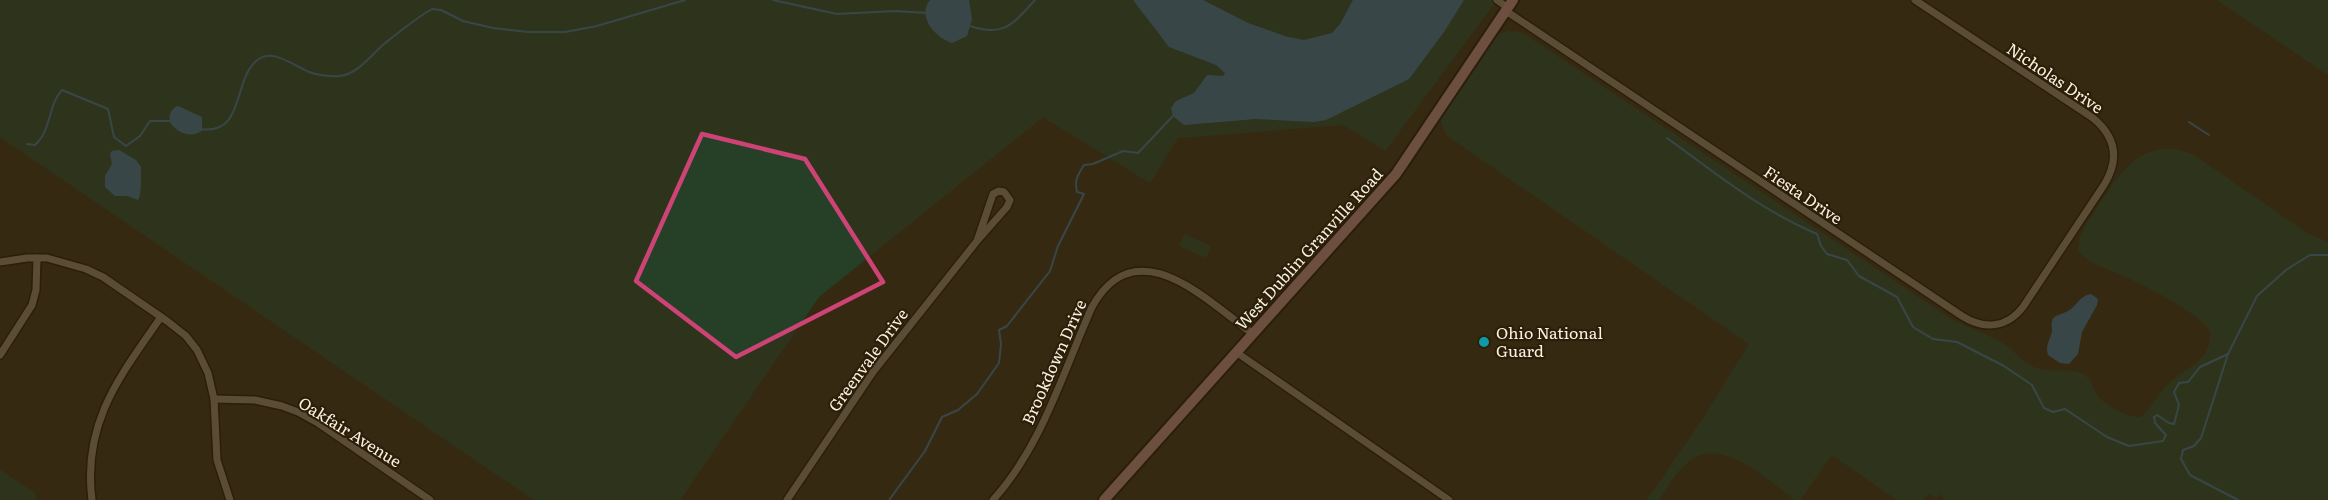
<svg xmlns="http://www.w3.org/2000/svg" width="2328" height="500" viewBox="0 0 2328 500" font-family="Literata,serif">
	<style>
		.green { fill: #254026 }
		.water { fill: #3a698b }
		.lines { fill: none; stroke-linecap: round; stroke-linejoin: round }
		.stream { stroke: #3a698b; stroke-width: 2 }
		.minor-casing { stroke: #1d1100; stroke-width: 10 }
		.primary-casing { stroke: #1d1100; stroke-width: 14 }
		.minor { stroke: #887960; stroke-width: 7 }
		.primary { stroke: #b07c79; stroke-width: 10 }
		.marked { fill: none; stroke: #cd4376; stroke-width: 4.5; stroke-linejoin: round }
		.culture-dot { fill: #0f9aa8; stroke: #2c1f08; stroke-width: 2 }
		.labels { text-anchor: middle; stroke-width: 4.5; stroke-linejoin: round; paint-order: stroke }
		.street-label { font-size: 16px; fill: #f9f1e3; stroke: #2c1f08 }
		.poi-label { font-size: 16px; fill: #f9f1e3; stroke: #2c1f08; text-anchor: start }
	</style>
	<rect width="100%" height="100%" fill="#362912"/>
	<g class="green">
		<polygon points="0,0 1497,0 1385,151 1344,125 1178,138 1150,183 1043,117 819,297 680,500 534,500 0,137"/>
		<polygon points="2217,0 2328,0 2328,75"/>
		<path d="M1507,31L1520,32L1526,35L1953,320C1968,328 1984,333 1999,341C2012,348 2022,363 2036,368C2053,374 2071,366 2086,376C2092,381 2092,386 2095,392C2100,403 2129,419 2141,417C2153,407 2158,394 2168,384C2183,369 2214,360 2210,331C2199,312 2140,283 2119,274C2105,267 2088,265 2079,251C2076,235 2088,223 2096,210C2119,174 2144,133 2194,155L2307,233L2328,242V500H1946L1939,494L1936,498L1929,493L1923,500H1897L1832,455L1800,500H1795C1767,480 1721,433 1687,463C1675,473 1667,488 1659,500H1647L1704,417L1749,344L1446,135L1441,122C1444,108 1484,49 1495,38C1499,34 1502,32 1507,31Z"/>
		<polygon points="1184,234 1211,246 1206,258 1179,246"/>
		<polygon points="0,470 35,493 36,500 0,500"/>
	</g>
	<g class="water">
		<path d="M930,0H969L972,19L967,36L952,43C934,37 917,16 930,0Z"/>
		<polygon points="1133,0 1203,0 1248,23 1288,37 1304,40 1332,33 1340,24 1353,0 1464,0 1444,32 1409,79 1326,120 1314,122 1256,119 1184,125 1173,116 1171,108 1176,101 1194,93 1207,75 1223,76 1225,73 1216,65 1169,47"/>
		<path d="M178,106L202,117V131C190,138 180,134 171,124C167,117 171,108 178,106Z"/>
		<path d="M119,150L136,160L141,167C141,175 142,195 138,200L127,196H115L105,187V176L112,164L110,154L112,151Z"/>
		<path d="M2091,294L2098,299L2097,305L2082,332L2078,354L2069,364L2060,363L2048,355C2045,344 2050,341 2052,331C2052,328 2051,325 2052,321C2053,315 2063,314 2068,311C2077,306 2079,296 2091,294Z"/>
	</g>
	<g class="lines">
		<g class="stream">
			<polyline points="773,0 837,14 895,11 927,13"/>
			<path d="M970,26C1004,37 1012,25 1035,0"/>
			<polyline points="2189,122 2209,135"/>
			<path d="M200,129C244,136 233,83 255,62C271,46 292,65 309,72C317,75 331,77 340,76C358,74 371,55 384,44C399,32 416,18 432,9L441,10L463,21L493,28L528,32H565L597,26L685,0"/>
			<path d="M1667,138C1715,173 1762,211 1817,234L1821,246L1827,254L1847,260L1859,276L1897,297L1913,327L1933,339L1957,342L2004,366L2032,385L2044,408L2053,412L2065,409L2107,437L2129,446L2163,441L2166,435L2155,423L2154,417L2157,415L2169,423L2174,424L2179,405L2174,392L2179,383L2188,382L2200,367L2228,354"/>
			<path d="M27,144L35,145C52,130 48,104 62,90L108,109L114,137L126,146L140,136L150,121H171"/>
			<path d="M889,500L925,451L942,417L958,410L977,394L999,363L1001,344L999,330L1007,326L1050,271L1058,246L1084,194L1077,192C1074,180 1078,175 1084,165L1093,164L1123,151L1138,153L1173,116"/>
			<polyline points="2238,500 2190,475 2181,459 2183,450 2194,446 2201,438 2228,354 2257,296 2286,270 2310,255 2328,255"/>
		</g>
		<defs>
			<g id="minor">
				<polyline points="1497,0 1508,8"/>
				<path d="M1506,11L1962,316C1984,330 2007,328 2023,307L2104,185C2120,159 2116,137 2093,118L1915,0"/>
				<polyline points="0,262 27,258 47,258 86,269 103,277 167,321 186,336 197,350 208,373 214,399 217,460 230,500"/>
				<polyline points="1236,352 1449,500"/>
				<polyline points="0,355 32,305 36,290 37,258"/>
				<polyline points="214,399 255,400 282,406 298,412 318,423 430,500"/>
				<path d="M92,500C82,423 120,376 161,317"/>
				<polyline points="787,500 873,372 977,241 1007,207 1010,200 1004,192 999,191 993,194 977,241"/>
				<path d="M993,500C1042,446 1063,372 1092,307C1136,228 1205,299 1253,334"/>
			</g>
			<polyline id="primary" points="1104,500 1396,174 1513,0"/>
		</defs>
		<use href="#minor" class="minor-casing"/>
		<use href="#primary" class="primary-casing"/>
		<use href="#minor" class="minor"/>
		<use href="#primary" class="primary"/>
	</g>
	<path d="M0 0H2328V500H0ZM702,134L805,159L883,282L736,357L636,281Z" fill="#362912" fill-opacity=".55" fill-rule="evenodd"/>
	<path class="marked" d="M702,134L805,159L883,282L736,357L636,281Z"/>
	<circle class="culture-dot" cx="1484" cy="342" r="6"/>
	<g class="labels">
		<g class="street-label">
			<text transform="translate(2055 78) rotate(34)" y="6">Nicholas Drive</text>
			<text transform="translate(1803 195) rotate(34)" y="6">Fiesta Drive</text>
			<text transform="translate(1309 249) rotate(-48)" y="6">West Dublin Granville Road</text>
			<text transform="translate(868 360) rotate(-54)" y="6">Greenvale Drive</text>
			<text transform="translate(1054 362) rotate(-66)" y="6">Brookdown Drive</text>
			<text transform="translate(350 432) rotate(32)" y="6">Oakfair Avenue</text>
		</g>
		<g class="poi-label">
			<text x="1496" y="339">Ohio National<tspan x="1496" dy="18">Guard</tspan></text>
		</g>
	</g>
</svg>
